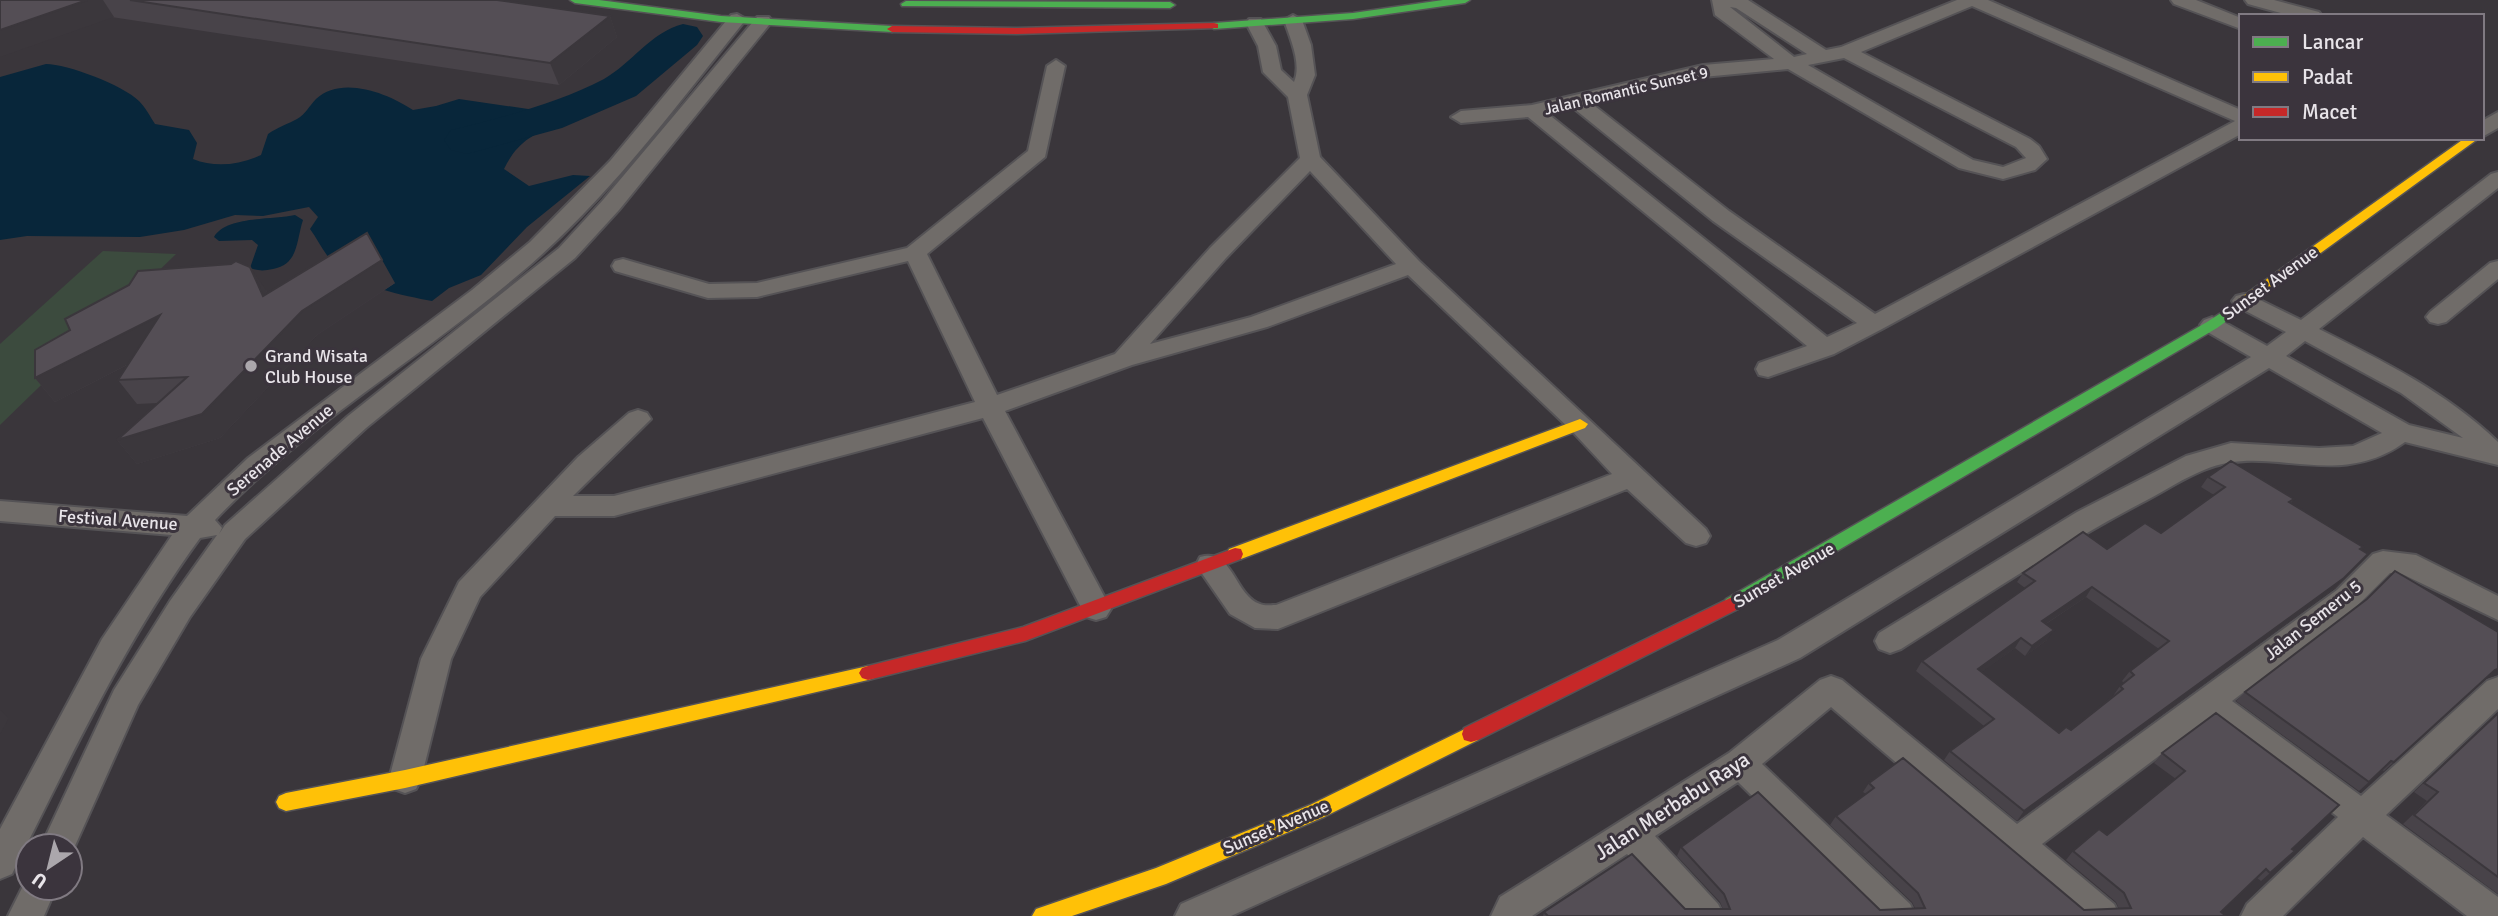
<svg xmlns="http://www.w3.org/2000/svg" width="2498" height="916" viewBox="0 0 2498 916" font-family="Signika,sans-serif">
	<style>
		.green { fill: #3c4b3e }
		.water { fill: #08263a }
		.lines { fill: none; stroke-linecap: round; stroke-linejoin: round }
		.river { fill: #08263a; fill-rule: evenodd }
		.street-casing { stroke: #555356; stroke-width: 4 }
		.fast-casing { stroke: #555356; stroke-width: 3 }
		.slow-casing { stroke: #555356; stroke-width: 3 }
		.jam-casing { stroke: #555356; stroke-width: 3 }
		.street { fill: #706c69; fill-rule: evenodd }
		.fast { fill: #4caf50; fill-rule: evenodd }
		.slow { fill: #ffc107; fill-rule: evenodd }
		.jam { fill: #c62828; fill-rule: evenodd }
		.wall { fill: #484349; fill-rule: evenodd }
		.shaded-wall { fill: #3b373c }
		.building { fill: #544e55; stroke: #3b373c; stroke-width: 2; fill-rule: evenodd }
		.poi-dot { fill: #aba7ac; stroke: #3b343d; stroke-width: 2.5 }
		.labels { text-anchor: middle; stroke-width: 6; stroke-linejoin: round; paint-order: stroke }
		.far-street-label { font-size: 16px; fill: #e8e4e9; stroke: #3b343d }
		.street-label { font-size: 18px; fill: #e8e4e9; stroke: #3b343d }
		.poi-label { font-size: 18px; fill: #e8e4e9; stroke: #3b343d; text-anchor: start }
		.near-street-label { font-size: 21px; fill: #e8e4e9; stroke: #3b343d }
	</style>
	<rect width="100%" height="100%" fill="#3a363b"/>
	<polygon class="green" points="103,251 176,254 0,425 0,344"/>
	<g class="water">
		<path d="M46,64C67,64 123,85 139,101C145,107 150,116 155,124L189,130L197,143L193,159C215,168 239,165 261,155L268,134C278,127 288,124 297,119C306,114 309,106 316,99C341,75 388,93 413,110L436,106L459,99L535,110L546,119L560,123C532,135 518,141 504,169L529,186L573,175L590,176L527,227L481,275L449,288L432,301C405,296 355,286 335,265C325,255 318,240 310,229L318,217L309,207L263,216L235,215L184,230L140,237L27,236L0,240V77Z"/>
		<path d="M295,215L303,220C296,241 299,264 273,269C264,271 258,271 250,268L258,245L252,240L219,241L214,237C226,216 272,220 295,215Z"/>
	</g>
	<g class="lines">
		<path class="river" d="M683,24L697,27L703,36L697,45L636,96L562,128L467,154L451,150L444,140L451,130C503,117 556,104 604,79C632,63 651,32 683,24Z"/>
		<defs>
			<g id="street">
				<path d="M1712,0H1748L1826,50L1841,47L1957,0H1988L2241,110V134L1882,329L1834,354L1768,377L1759,375L1756,369L1759,363L1807,346L1528,117L1461,123L1451,117L1461,111L1532,105L1703,65L1774,59L1715,15ZM1972,6L2235,121L1875,314L1729,211L1591,103L1703,77L1788,69L1959,168L2003,179L2035,170L2047,159L2039,146L2030,139L1861,52ZM1730,7L1736,8L1807,54L1794,57ZM1844,58L2016,147L2026,158L2003,167L1973,160L1808,65ZM1572,107L1713,221L1857,323L1827,337L1547,113Z"/>
				<polygon points="2171,0 2196,0 2241,18 2241,29 2174,4"/>
				<polygon points="2245,0 2274,0 2319,12 2322,16 2292,16 2248,4"/>
				<path d="M737,14L746,19L743,23C672,111 605,203 517,276C419,359 304,426 215,520L222,528L219,534L225,525L348,416L559,248L603,200L757,17H769L772,21L769,25L619,210L575,258L366,428L245,539L190,617L138,705L70,857V846H41L114,690L170,601L217,535L200,538C124,642 70,759 12,874L0,879V829L102,639L172,535L0,521V501L187,516L248,458L472,290L530,242L610,161L731,15Z"/>
				<path d="M1293,15L1302,20L1311,45L1315,75L1307,95L1320,157L1419,261L1706,529L1710,536L1706,543L1696,546L1686,543L1627,489L1278,629L1255,628L1230,614L1196,565L1200,557C1233,547 1234,595 1260,604C1264,606 1272,605 1276,605L1612,474L1571,430L1408,275L1267,327L1132,365L1005,411L1111,609L1106,617L1096,620L1086,617L983,418L614,516H555L480,597L451,659L421,779L416,789L405,793L394,789L389,779L421,659L459,582L578,457L629,413L638,410L647,413L651,419L573,496H614L975,402L908,261L757,297L708,298L615,271L612,266L615,261L623,259L709,284L757,283L907,248L1028,151L1047,66L1056,60L1065,66L1045,157L927,254L997,395L1115,354L1210,248L1300,158L1288,97L1263,72L1258,46L1246,23L1249,19H1261L1276,46L1281,70L1294,82C1302,64 1290,38 1284,20ZM1310,171L1396,264L1251,317L1150,344L1226,258Z"/>
				<polygon points="2498,112 2498,128 2482,137 2482,121"/>
				<path d="M2498,172V188L2319,329C2383,361 2446,392 2498,442V465L2405,442C2336,492 2268,442 2204,470C2184,478 2166,490 2147,500C2062,544 1982,598 1901,649L1890,653L1879,649L1875,641L1879,633L2077,512L2186,456L2231,443L2319,448L2353,446L2382,433L2269,368L1800,658L1231,916H1175L1181,904L1778,640L2251,357L2204,330L2200,325L2204,320L2212,317L2220,320L2267,346L2286,332L2236,306L2232,301L2236,296L2244,294L2252,296L2301,320L2491,174ZM2305,341L2401,393L2463,438L2409,425L2286,356Z"/>
				<polygon points="2498,261 2498,279 2446,322 2438,324 2430,322 2426,317 2430,312 2490,263"/>
				<polygon points="2383,551 2416,555 2498,596 2498,620 2402,574 2390,573 2357,606 2232,701 2361,796 2487,681 2498,677 2498,709 2386,815 2498,897 2498,916 2467,916 2363,837 2283,916 2241,916 2247,904 2338,817 2208,719 2042,844 2114,904 2120,916 2076,916 1831,707 1762,764 1910,904 1916,916 1874,916 1738,782 1655,836 1718,904 1724,916 1683,916 1627,854 1532,916 1491,916 1500,897 1729,753 1820,680 1831,676 1842,680 2017,824 2337,590 2373,554"/>
				<polygon points="28,876 28,888 56,888 44,916 8,916"/>
			</g>
			<g id="fast">
				<polygon points="570,0 599,0 721,16 892,26 897,29 892,32 721,22 575,3"/>
				<polygon points="1443,0 1470,0 1465,3 1353,19 1214,29 1209,26 1214,23 1353,13"/>
				<polygon points="906,1 1170,2 1175,5 1170,8 902,6 901,4"/>
				<polygon points="2244,298 2249,299 2251,302 2249,305 2217,328 1738,609 1732,611 1726,609 1723,604 1726,599 2207,322"/>
			</g>
			<g id="slow">
				<polygon points="2465,138 2479,138 2249,305 2239,305 2237,302 2239,299"/>
				<polygon points="1580,419 1588,424 1585,428 1241,559 1229,559 1227,554 1229,549"/>
				<polygon points="868,666 874,668 877,673 874,678 868,680 405,788 286,811 279,808 276,802 279,796 286,793 405,770"/>
				<polygon points="1471,726 1478,728 1480,734 1478,740 1324,817 1166,884 1072,916 1032,916 1036,909 1156,868 1310,805"/>
			</g>
			<g id="jam">
				<polygon points="1214,23 1218,24 1218,28 1017,34 892,32 887,29 892,26 1017,28"/>
				<polygon points="1235,548 1241,549 1243,554 1241,559 1025,641 868,680 862,678 859,673 862,668 868,666 1023,627"/>
				<polygon points="1732,597 1738,599 1741,604 1738,609 1478,740 1471,742 1464,740 1462,734 1464,728"/>
			</g>
		</defs>
		<use href="#street" class="street-casing"/>
		<use href="#fast" class="fast-casing"/>
		<use href="#slow" class="slow-casing"/>
		<use href="#jam" class="jam-casing"/>
		<use href="#street" class="street"/>
		<use href="#fast" class="fast"/>
		<use href="#slow" class="slow"/>
		<use href="#jam" class="jam"/>
	</g>
	<g class="wall">
		<polygon points="0,0 497,0 610,16 617,37 559,85"/>
		<polygon points="395,283 317,335 220,438 137,464 117,440 158,403 137,404 118,380 129,364 55,402 35,378 266,290 267,293"/>
		<path d="M2208,477L2294,499L2291,503L2363,547L2361,550L2359,564L2335,588L2017,821L1944,760L1950,751L1984,726L1916,671L1922,661L2025,588L2017,582L2023,573L2107,549L2161,533L2214,495L2201,487ZM2086,597L2159,649L2130,671L2122,681L2124,683L2120,686L2113,696L2071,730L2059,733L1981,672L2015,648L2025,656L2047,640L2046,624Z"/>
		<polygon points="2485,679 2384,771 2382,770 2359,791 2236,701 2245,692"/>
		<polygon points="2498,713 2498,894 2403,824 2427,801 2414,792"/>
		<polygon points="2162,753 2295,851 2261,881 2257,878 2221,912 2226,916 1543,916 1544,912 1723,909 1720,902 1677,856 1681,847 1880,910 1915,908 1912,902 1830,825 1836,816 1866,794 1863,792 1869,783 2084,910 2119,909 2116,902 2066,860 2073,851 2107,835 2176,779 2154,763"/>
	</g>
	<g class="shaded-wall">
		<polygon points="87,0 103,0 114,17 0,57 0,30"/>
		<polygon points="610,16 617,37 559,85 550,63"/>
		<polygon points="367,233 395,283 317,335 220,438 137,464 117,440"/>
		<polygon points="250,267 266,290 278,320 263,296"/>
		<polygon points="160,315 177,339 55,402 35,378"/>
		<polygon points="2368,554 2335,588 2017,821 2024,811"/>
		<polygon points="2092,587 2086,597 2035,631 2042,621"/>
		<polygon points="2054,630 2047,640 2025,656 2032,646"/>
		<polygon points="2021,638 2015,648 1972,679 1978,669"/>
		<polygon points="2498,669 2498,675 2485,679 2495,670"/>
		<polygon points="0,710 9,718 0,734"/>
	</g>
	<g class="building">
		<polygon points="0,0 87,0 0,30"/>
		<polygon points="130,0 497,0 610,16 550,63"/>
		<polygon points="367,233 382,260 302,311 202,414 117,440 187,377 118,380 160,315 35,378 35,350 70,330 65,319 129,285 138,271 231,264 236,261 250,267 263,296"/>
		<path d="M2231,461L2294,499L2289,502L2363,547L2360,549L2368,554L2344,578L2024,811L1950,751L1994,719L1922,661L2035,581L2023,573L2083,532L2107,549L2145,523L2161,533L2225,487L2208,477ZM2092,587L2169,641L2130,671L2134,675L2120,686L2123,689L2071,730L2066,727L2059,733L1978,669L2021,638L2032,646L2054,630L2042,621Z"/>
		<polygon points="2395,571 2498,632 2498,669 2495,670 2394,762 2391,761 2369,782 2245,692 2367,599"/>
		<polygon points="2216,713 2339,805 2292,849 2295,851 2270,873 2266,869 2221,912 2226,916 1548,916 1544,912 1632,854 1685,909 1730,909 1724,894 1681,847 1758,792 1880,910 1925,908 1918,893 1836,816 1874,788 1869,783 1903,758 2084,910 2131,908 2124,893 2073,851 2099,829 2107,835 2185,771 2162,753"/>
		<polygon points="2498,713 2498,877 2414,815 2438,792 2424,783"/>
	</g>
	<circle class="poi-dot" cx="251" cy="366" r="7"/>
	<g class="labels">
		<g class="far-street-label">
			<text transform="translate(1626 90) rotate(-13)" y="6">Jalan Romantic Sunset 9</text>
		</g>
		<g class="street-label">
			<text transform="translate(2270 283) rotate(-36)" y="6">Sunset Avenue</text>
			<text transform="translate(280 450) rotate(-40)" y="6">Serenade Avenue</text>
			<text transform="translate(118 520) rotate(4)" y="6">Festival Avenue</text>
			<text transform="translate(1784 575) rotate(-30)" y="6">Sunset Avenue</text>
			<text transform="translate(2313 620) rotate(-38)" y="6">Jalan Semeru 5</text>
			<text transform="translate(1276 827) rotate(-23)" y="6">Sunset Avenue</text>
		</g>
		<g class="poi-label">
			<text x="265" y="362">Grand Wisata<tspan x="265" dy="21">Club House</tspan></text>
		</g>
		<g class="near-street-label">
			<text transform="translate(1672 806) rotate(-33)" y="7">Jalan Merbabu Raya</text>
		</g>
	</g>
	<rect x="2239" y="14" width="245" height="126" fill="#3b343d" stroke="#807a82" stroke-width="2"/>
	<rect x="2253" y="37" width="35" height="10" fill="#4caf50" stroke="#807a82" stroke-width="2"/>
	<text x="2302" y="49" font-size="21" fill="#e8e4e9">Lancar</text>
	<rect x="2253" y="72" width="35" height="10" fill="#ffc107" stroke="#807a82" stroke-width="2"/>
	<text x="2302" y="84" font-size="21" fill="#e8e4e9">Padat</text>
	<rect x="2253" y="107" width="35" height="10" fill="#c62828" stroke="#807a82" stroke-width="2"/>
	<text x="2302" y="119" font-size="21" fill="#e8e4e9">Macet</text>
	<g transform="translate(49 867) rotate(215)"><circle r="33" fill="#3b343d" stroke="#807a82" stroke-width="2"/>
	<path d="M0-5L12 26L0 18L-12 26Z" fill="#aba7ac"/>
	<text y="-10" font-size="19" font-weight="bold" text-anchor="middle" fill="#e8e4e9">U</text>
	</g>
</svg>
